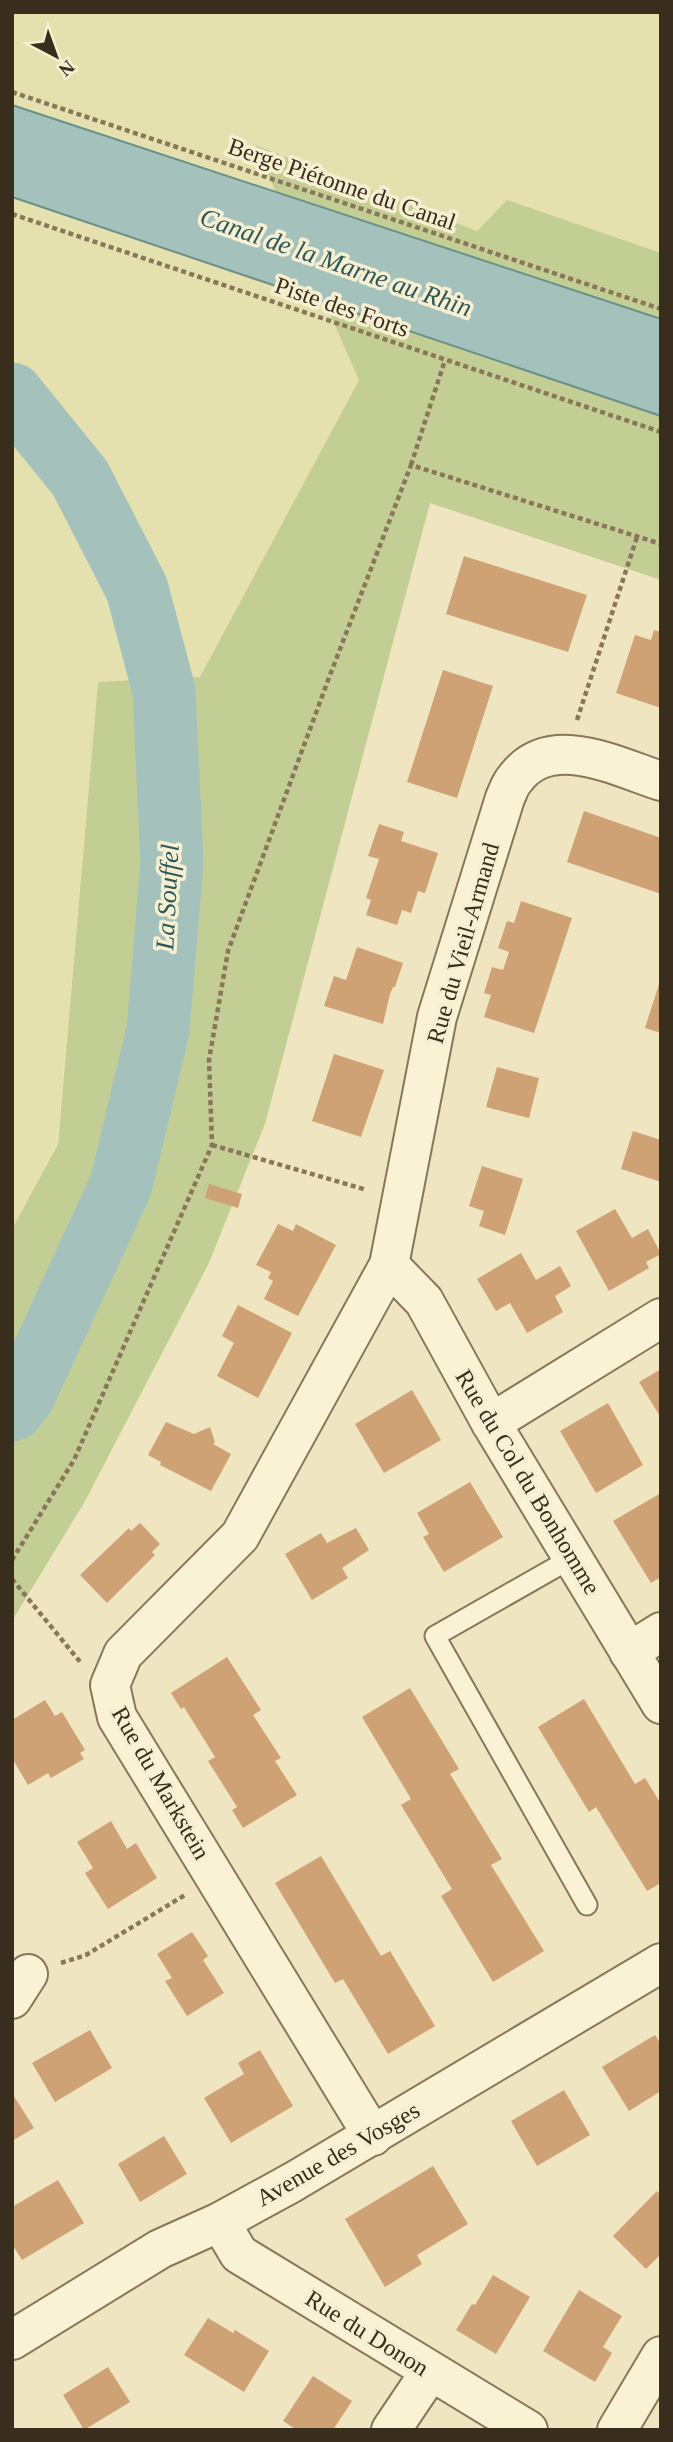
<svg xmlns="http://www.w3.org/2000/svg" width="673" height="2442" viewBox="0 0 673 2442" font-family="Georgia,serif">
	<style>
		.farmland { fill: #e5e1af }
		.green { fill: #c3ce95 }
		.water { fill: #a4c2bb; stroke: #6b908a; stroke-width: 2 }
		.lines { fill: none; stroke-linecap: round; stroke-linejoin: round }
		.river { stroke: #a4c2bb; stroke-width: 63 }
		.building { fill: #cfa276 }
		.service-casing { stroke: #8a7658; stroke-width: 23 }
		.minor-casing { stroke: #8a7658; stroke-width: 42 }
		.path { stroke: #8a7658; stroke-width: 4.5; stroke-dasharray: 5 3.5; stroke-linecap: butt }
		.service { stroke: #faf2d5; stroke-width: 19 }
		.minor { stroke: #faf2d5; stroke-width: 38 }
		.labels { text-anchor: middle; stroke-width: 7; stroke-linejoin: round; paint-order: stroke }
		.street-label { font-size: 24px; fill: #392d1d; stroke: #f6efd1 }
		.water-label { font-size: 26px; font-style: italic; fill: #2c5859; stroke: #f6efd1 }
	</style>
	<rect width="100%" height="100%" fill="#efe5c1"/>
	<polygon class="farmland" points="12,12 661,12 661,253 507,200 477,231 255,145 359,380 200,677 98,683 57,1144 12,1229"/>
	<polygon class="green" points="255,145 477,231 507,200 661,253 661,580 430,503 265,1124 208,1265 84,1503 12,1621 12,1229 58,1144 98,682 200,677 359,380"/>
	<polygon class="water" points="12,105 661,319 661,416 12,197"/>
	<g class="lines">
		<polyline class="river" points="12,394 80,478 137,589 164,691 172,863 158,1030 121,1185 24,1395 12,1410"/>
	</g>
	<g class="building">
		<polygon points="464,556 587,595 568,652 446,614"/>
		<polygon points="654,630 661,632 661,708 616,693 635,635 651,640"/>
		<polygon points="443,670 493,686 457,798 407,782"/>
		<polygon points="584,811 661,838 661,894 567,862"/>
		<polygon points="379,824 404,832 401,841 438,853 425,893 418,891 411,913 402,910 397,925 366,915 371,900 366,898 379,859 368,856"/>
		<polygon points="521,901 572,918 534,1033 484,1017 491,995 484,993 492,967 503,970 509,952 498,948 507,921 514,923"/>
		<polygon points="357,947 403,963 395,987 393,987 390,994 383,1024 324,1006 334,976 346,980"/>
		<polygon points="660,981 661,981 661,1033 645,1028"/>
		<polygon points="334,1054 384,1070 361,1137 312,1121"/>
		<polygon points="497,1067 539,1078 529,1118 486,1107"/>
		<polygon points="633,1131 661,1140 661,1182 621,1169"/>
		<polygon points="482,1166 523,1179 505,1235 479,1226 484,1211 469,1206"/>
		<polygon points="209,1184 242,1194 238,1208 205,1198"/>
		<polygon points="615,1209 632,1238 648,1229 661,1254 646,1262 649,1268 609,1291 576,1231"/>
		<polygon points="278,1224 293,1231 296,1224 336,1245 298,1316 264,1299 273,1281 268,1278 271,1272 256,1265"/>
		<polygon points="521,1253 536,1280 560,1266 571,1286 555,1296 563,1312 527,1333 510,1303 496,1311 477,1279"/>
		<polygon points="238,1305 292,1333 258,1398 217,1376 234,1343 222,1336"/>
		<polygon points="661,1369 661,1418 639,1382"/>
		<polygon points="412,1390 441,1440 384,1473 355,1424"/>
		<polygon points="608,1403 643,1465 596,1493 560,1431"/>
		<polygon points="166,1422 194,1434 210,1427 215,1442 213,1444 231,1454 211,1491 160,1465 161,1462 148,1455"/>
		<polygon points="470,1482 503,1537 444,1572 423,1537 429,1534 417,1513"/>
		<polygon points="661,1493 661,1577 651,1583 613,1521"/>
		<polygon points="140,1523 160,1544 152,1552 155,1555 107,1603 80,1575 129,1528 131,1531"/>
		<polygon points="356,1528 369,1550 342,1568 348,1578 312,1600 285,1554 321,1533 327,1543"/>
		<polygon points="227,1657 261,1710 253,1715 281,1758 275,1761 297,1795 243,1828 232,1810 237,1807 208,1761 215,1757 184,1707 181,1709 171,1693"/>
		<polygon points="410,1688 459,1769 450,1774 502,1859 491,1865 544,1951 493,1982 441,1896 452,1889 401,1805 411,1799 362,1717"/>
		<polygon points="584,1699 635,1784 645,1778 661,1804 661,1883 647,1891 596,1807 589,1812 538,1727"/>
		<polygon points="45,1700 55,1716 62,1712 85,1750 80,1753 84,1759 51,1778 48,1773 28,1785 12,1758 12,1720"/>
		<polygon points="111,1821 127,1849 136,1843 157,1878 108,1909 85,1873 93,1868 77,1842"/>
		<polygon points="321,1856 381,1956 390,1951 435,2026 388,2054 343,1979 335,1983 275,1883"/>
		<polygon points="192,1932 208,1956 203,1960 224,1993 187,2016 165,1981 172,1978 157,1954"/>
		<polygon points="90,2030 112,2068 55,2102 32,2063"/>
		<polygon points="655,2035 661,2044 661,2091 629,2111 602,2067"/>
		<polygon points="260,2050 293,2106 231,2143 204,2098 244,2074 238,2063"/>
		<polygon points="564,2090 590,2135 537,2166 511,2121"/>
		<polygon points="12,2093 34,2128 12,2141"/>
		<polygon points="164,2136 187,2174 140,2202 118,2164"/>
		<polygon points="433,2166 468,2224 417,2255 422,2264 385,2287 345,2219"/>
		<polygon points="58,2180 84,2223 22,2260 12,2244 12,2207"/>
		<polygon points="657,2191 661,2195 661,2254 646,2269 613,2236"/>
		<polygon points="493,2275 530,2297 496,2354 456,2330 472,2304 475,2305"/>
		<polygon points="579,2290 622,2316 603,2347 612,2353 595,2382 543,2351"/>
		<polygon points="208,2318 233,2333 235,2330 269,2351 244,2392 184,2355"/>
		<polygon points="108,2367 130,2402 84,2430 63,2395"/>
		<polygon points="313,2376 352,2401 333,2430 297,2430 283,2421"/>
	</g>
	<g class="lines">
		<defs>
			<polyline id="service" points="572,1558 435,1636 587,1905"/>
			<g id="minor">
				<polyline points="389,1265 424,1301 491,1423 661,1704"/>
				<polyline points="491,1423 661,1318"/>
				<polyline points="629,1652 661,1632"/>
				<polyline points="12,1999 28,1974"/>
				<path d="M373,2136L117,1717L110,1685L123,1654L240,1536L389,1265L437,1017L505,798C508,792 510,784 515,779C550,731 617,767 661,781"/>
				<polyline points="220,2222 239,2254 528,2430"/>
				<polyline points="12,2340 160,2249 220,2222 293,2182 661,1963"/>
				<polyline points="391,2430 430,2372"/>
				<polyline points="617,2430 661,2356"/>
			</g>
		</defs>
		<use href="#service" class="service-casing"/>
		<use href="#minor" class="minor-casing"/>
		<g class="path">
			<polyline points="12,92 661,309"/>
			<polyline points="12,214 661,432"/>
			<polyline points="411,465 445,360"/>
			<polyline points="577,720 637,537"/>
			<polyline points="212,1145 367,1190"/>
			<polyline points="12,1560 74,1460 212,1145 209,1060 228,951 330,675 411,465 661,544"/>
			<polyline points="12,1579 81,1663"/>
			<polyline points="61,1963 86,1955 185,1895"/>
		</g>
		<use href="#service" class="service"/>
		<use href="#minor" class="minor"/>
	</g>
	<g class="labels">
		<g class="street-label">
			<text transform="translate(342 184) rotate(19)" y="8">Berge Piétonne du Canal</text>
			<text transform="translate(342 307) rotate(19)" y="8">Piste des Forts</text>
			<text transform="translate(463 943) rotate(-74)" y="8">Rue du Vieil-Armand</text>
			<text transform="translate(528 1482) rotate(59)" y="8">Rue du Col du Bonhomme</text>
			<text transform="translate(161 1783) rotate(60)" y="8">Rue du Markstein</text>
			<text transform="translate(338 2154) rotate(-30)" y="8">Avenue des Vosges</text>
			<text transform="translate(367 2333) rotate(32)" y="8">Rue du Donon</text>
		</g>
		<g class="water-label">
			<text transform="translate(336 262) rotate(19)" y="9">Canal de la Marne au Rhin</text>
			<text transform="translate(167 897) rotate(-87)" y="9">La Souffel</text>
		</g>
	</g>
	<rect width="673" height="2442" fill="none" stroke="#392d1d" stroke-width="28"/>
	<g transform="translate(56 56) rotate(139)" stroke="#f6efd1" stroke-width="5" paint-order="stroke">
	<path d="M0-5L12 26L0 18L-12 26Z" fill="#392d1d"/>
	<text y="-10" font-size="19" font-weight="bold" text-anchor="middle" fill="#392d1d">N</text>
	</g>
</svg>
